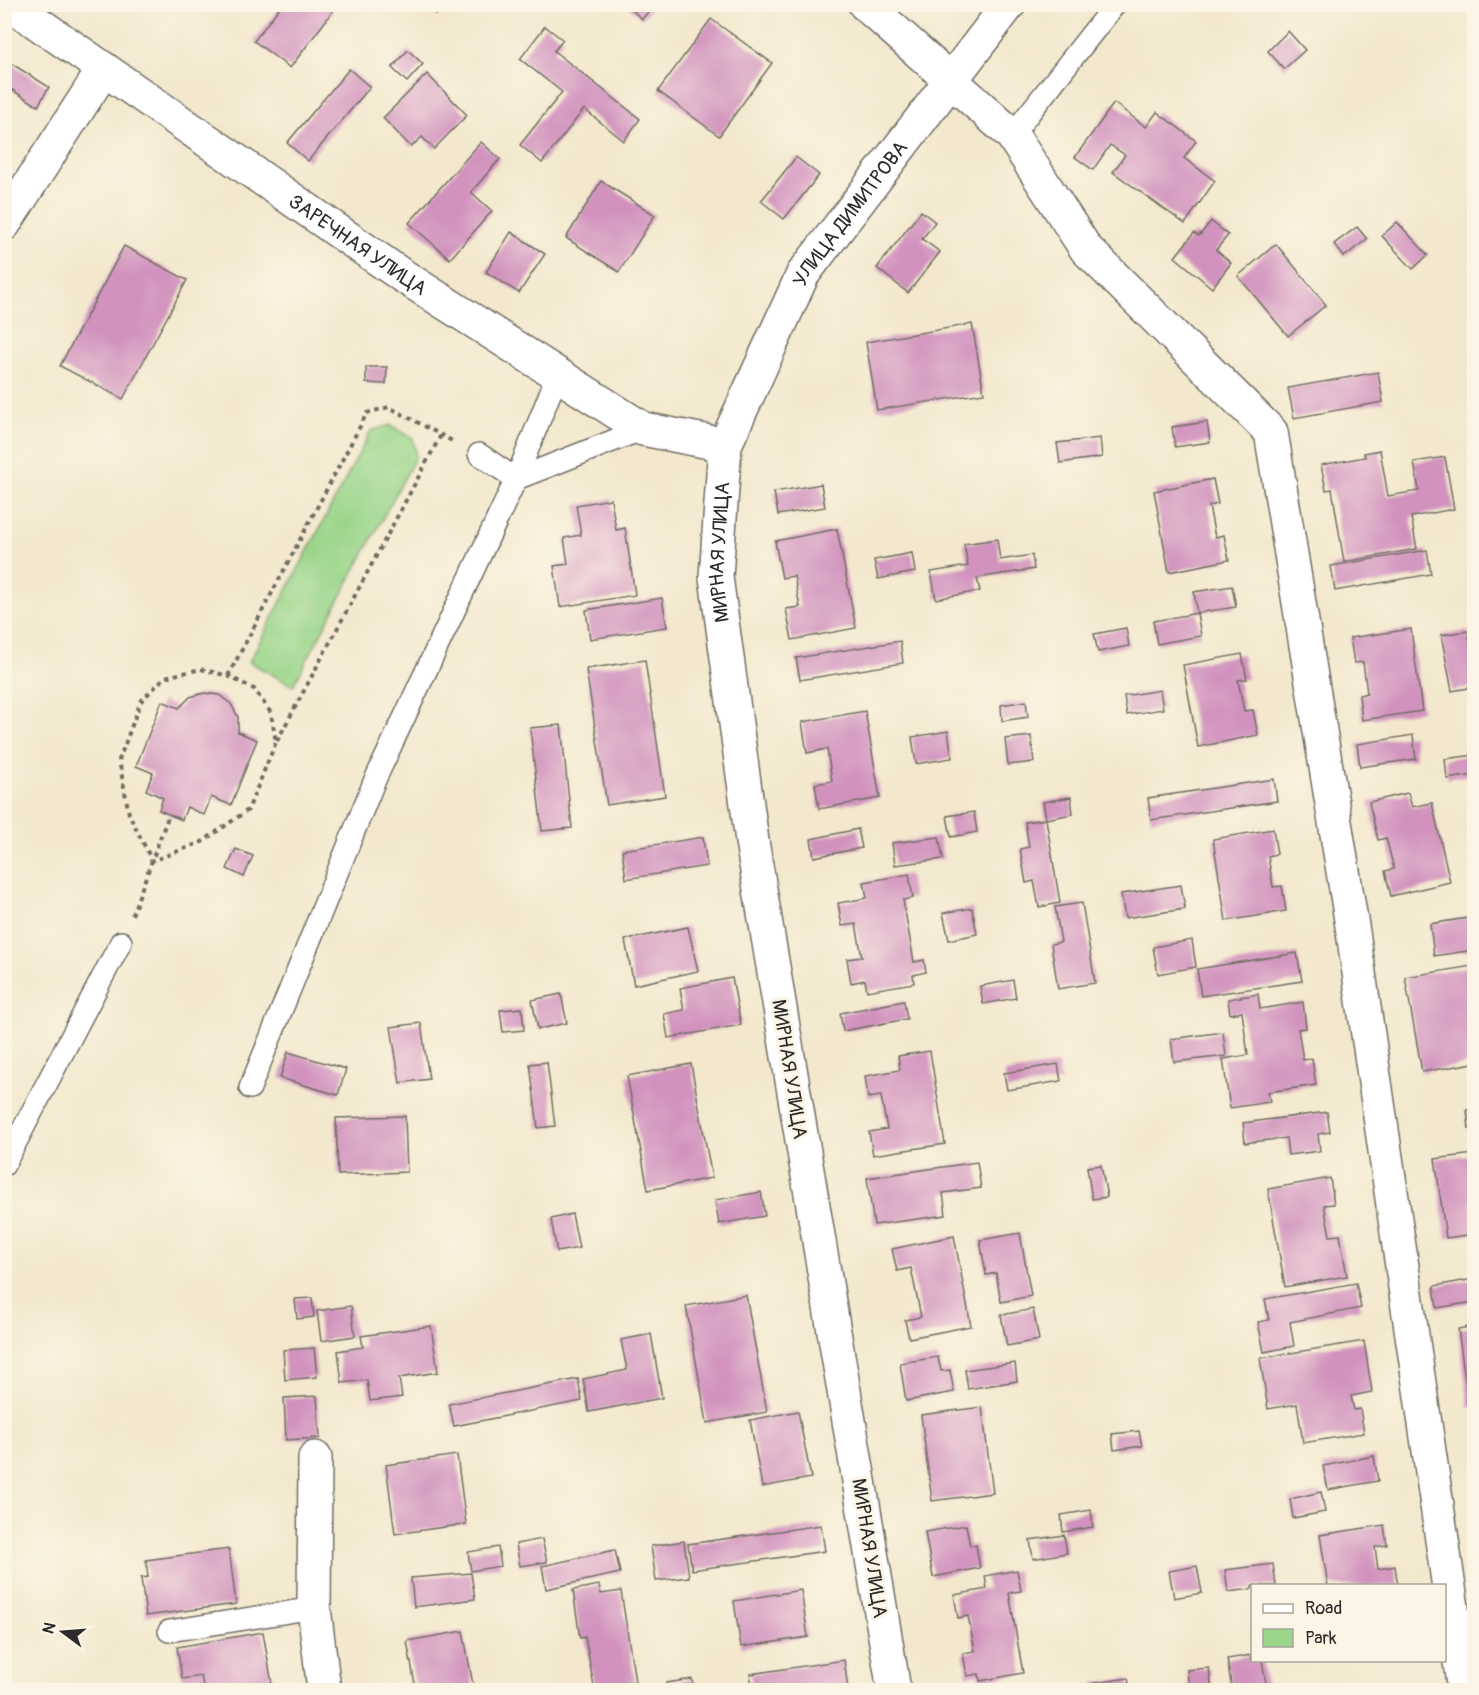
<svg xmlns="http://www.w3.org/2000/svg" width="1479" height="1695" viewBox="0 0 1479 1695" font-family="Pangolin,sans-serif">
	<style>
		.green { fill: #9ad589; stroke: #62805a; stroke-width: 1.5 }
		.building { fill: #d193be }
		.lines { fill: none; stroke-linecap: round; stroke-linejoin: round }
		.service-casing { stroke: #716d64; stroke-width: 24 }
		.minor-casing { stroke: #716d64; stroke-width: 36 }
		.secondary-casing { stroke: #716d64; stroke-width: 36 }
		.path { stroke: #716d64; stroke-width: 4; stroke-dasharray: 4.5 4.5; stroke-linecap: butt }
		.service { stroke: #fff; stroke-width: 21 }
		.minor { stroke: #fff; stroke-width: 33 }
		.secondary { stroke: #fff; stroke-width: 33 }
		.labels { text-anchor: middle; stroke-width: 6; stroke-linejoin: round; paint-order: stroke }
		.street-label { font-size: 20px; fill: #2b2b2b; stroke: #fcf5e5 }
	</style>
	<rect width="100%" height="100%" fill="#fcf5e5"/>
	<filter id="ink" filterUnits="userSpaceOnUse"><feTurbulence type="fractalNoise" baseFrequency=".0167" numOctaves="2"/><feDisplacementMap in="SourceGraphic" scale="12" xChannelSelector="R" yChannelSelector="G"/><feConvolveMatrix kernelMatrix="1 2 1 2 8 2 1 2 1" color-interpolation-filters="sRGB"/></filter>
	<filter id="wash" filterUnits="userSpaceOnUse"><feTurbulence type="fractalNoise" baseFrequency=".008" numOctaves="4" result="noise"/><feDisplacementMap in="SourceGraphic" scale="24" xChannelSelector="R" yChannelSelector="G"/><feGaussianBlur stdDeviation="1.35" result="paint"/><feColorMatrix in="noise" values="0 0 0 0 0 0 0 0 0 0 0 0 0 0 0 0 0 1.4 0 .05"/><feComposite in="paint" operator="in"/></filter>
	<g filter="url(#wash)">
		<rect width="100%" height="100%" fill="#f3e8cd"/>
		<polygon class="green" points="390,425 413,438 416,456 293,686 249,662 371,431"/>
		<g id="blocks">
			<g class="building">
				<polygon points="282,4 325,4 333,11 290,68 254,41"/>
				<polygon points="423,4 445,4 436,15"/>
				<polygon points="625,4 655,4 642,19"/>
				<polygon points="711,19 772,63 719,136 658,91"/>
				<polygon points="545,26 563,40 554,51 640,119 624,141 584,109 542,163 520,145 562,92 520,59"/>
				<polygon points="1288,31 1305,50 1284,69 1268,51"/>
				<polygon points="408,50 423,64 407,82 392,68"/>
				<polygon points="4,59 49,87 38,106 4,85"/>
				<polygon points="349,69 370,87 308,161 287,143"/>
				<polygon points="427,74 467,115 434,149 422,137 411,147 383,118"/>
				<polygon points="1114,103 1146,127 1157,112 1196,141 1184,158 1215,181 1185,224 1113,172 1125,155 1110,145 1093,170 1075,157"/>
				<polygon points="481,142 500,159 471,192 492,211 450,259 409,223"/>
				<polygon points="796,157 819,175 784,219 761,201"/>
				<polygon points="601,181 655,215 619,272 566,238"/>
				<polygon points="921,211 935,222 922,239 940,252 908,293 877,268"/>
				<polygon points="1211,221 1228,235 1216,250 1231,263 1212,288 1175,257 1194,233 1199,236"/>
				<polygon points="1397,222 1428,255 1413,269 1382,236"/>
				<polygon points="1357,227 1367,239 1344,257 1334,244"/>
				<polygon points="511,232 545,254 519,293 486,272"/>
				<polygon points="1276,244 1326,305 1288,336 1238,276"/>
				<polygon points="124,246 187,280 123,399 60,366"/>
				<polygon points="972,324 984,393 877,410 866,342"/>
				<polygon points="366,367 387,367 386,384 366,383"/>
				<polygon points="1378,372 1383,402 1294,418 1288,388"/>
				<polygon points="1207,422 1210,442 1175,447 1172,427"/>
				<polygon points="1100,438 1102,457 1060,463 1057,443"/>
				<polygon points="1380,450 1388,496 1419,491 1414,462 1445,457 1454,509 1411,517 1417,549 1344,562 1332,489 1326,490 1321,465 1365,457 1364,453"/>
				<polygon points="1213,479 1218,504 1209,506 1215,537 1224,535 1229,560 1169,572 1154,491"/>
				<polygon points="821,484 825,507 778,515 774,492"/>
				<polygon points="611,499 616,530 625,528 635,595 560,607 554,566 568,564 564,538 581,535 576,505"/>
				<polygon points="837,529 856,628 792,640 786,609 800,607 794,576 782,578 775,541"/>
				<polygon points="997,539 1000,560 1032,555 1034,569 977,578 980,591 936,599 931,572 968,566 964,544"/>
				<polygon points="1427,550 1431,574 1335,591 1331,566"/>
				<polygon points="912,553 915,572 878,579 874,560"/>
				<polygon points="1232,586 1236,607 1197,613 1194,592"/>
				<polygon points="662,598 667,627 590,639 586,610"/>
				<polygon points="1197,613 1201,636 1157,644 1153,621"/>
				<polygon points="1126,628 1129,646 1098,652 1094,634"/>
				<polygon points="1411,629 1422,711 1362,720 1359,695 1367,693 1363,662 1354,663 1350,638"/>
				<polygon points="1468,631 1474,667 1474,687 1452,691 1441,635"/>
				<polygon points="900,641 903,663 800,680 796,658"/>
				<polygon points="1242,654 1247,679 1238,680 1244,711 1253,710 1258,735 1198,747 1183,665"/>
				<polygon points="645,660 665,796 607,805 586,669"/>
				<polygon points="1160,690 1163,709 1127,715 1124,696"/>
				<polygon points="204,693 219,695 231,704 238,717 238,732 257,740 231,805 211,797 204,815 187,807 182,820 159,810 163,798 146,790 153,773 136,766 162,701 179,708 190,697"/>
				<polygon points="1026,701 1028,717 1002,721 1001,705"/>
				<polygon points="865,711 880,798 819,809 815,784 832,781 827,749 807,753 802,722"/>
				<polygon points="561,725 572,828 542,831 530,728"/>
				<polygon points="948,731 952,758 916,764 912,737"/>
				<polygon points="1413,735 1416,759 1360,767 1357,744"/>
				<polygon points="1031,736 1034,762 1008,765 1005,739"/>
				<polygon points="1474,755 1474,775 1447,779 1445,759"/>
				<polygon points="1274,779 1277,801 1151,820 1148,798"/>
				<polygon points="1408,793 1412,807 1432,803 1450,882 1391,896 1385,871 1394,869 1386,838 1378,840 1369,802"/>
				<polygon points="1071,797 1073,814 1046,819 1060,903 1039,907 1034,881 1026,883 1020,849 1029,847 1025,822 1046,819 1043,802"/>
				<polygon points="974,812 977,832 951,837 947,816"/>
				<polygon points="858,829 862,848 814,857 811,839"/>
				<polygon points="1273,829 1277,854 1268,856 1273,887 1282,886 1286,911 1226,921 1213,839"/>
				<polygon points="703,837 707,866 626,879 622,850"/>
				<polygon points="939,837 943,859 895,865 892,843"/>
				<polygon points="236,849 253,856 244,877 227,869"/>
				<polygon points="909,874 913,898 903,900 914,962 924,960 926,972 913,975 914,983 867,991 865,980 851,983 847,959 862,957 856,924 842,926 838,903 867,898 864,882"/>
				<polygon points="1181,885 1185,909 1125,918 1121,894"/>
				<polygon points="1082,903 1095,983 1058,989 1051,944 1061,942 1055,907"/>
				<polygon points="972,908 977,934 949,940 943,913"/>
				<polygon points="1474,917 1474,950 1434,956 1430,924"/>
				<polygon points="688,927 698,971 634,985 625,940"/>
				<polygon points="1192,940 1196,967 1158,974 1153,947"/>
				<polygon points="1297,953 1302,981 1201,996 1197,969"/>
				<polygon points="1472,966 1474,979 1474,1063 1422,1072 1405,977"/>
				<polygon points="732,978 741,1025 668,1038 664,1014 684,1010 680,988"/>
				<polygon points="1013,980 1016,998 983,1004 980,986"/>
				<polygon points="561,994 567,1023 538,1029 532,1000"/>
				<polygon points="1258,994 1260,1009 1303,1002 1306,1028 1298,1029 1303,1060 1312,1059 1316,1085 1268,1092 1270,1102 1230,1108 1223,1059 1248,1055 1242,1012 1230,1014 1228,999"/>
				<polygon points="904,1001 907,1019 843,1031 840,1013"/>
				<polygon points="522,1008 524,1030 503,1032 500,1010"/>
				<polygon points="421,1023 429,1079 400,1083 391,1027"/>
				<polygon points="1223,1032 1226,1056 1174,1062 1171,1039"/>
				<polygon points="930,1051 945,1144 873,1155 869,1132 887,1129 881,1096 868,1098 865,1076 900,1070 898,1056"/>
				<polygon points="288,1052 346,1069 338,1095 280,1078"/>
				<polygon points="547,1062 555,1126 538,1128 530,1064"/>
				<polygon points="691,1064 712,1178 648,1190 627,1076"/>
				<polygon points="1058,1064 1061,1081 1007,1090 1004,1073"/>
				<polygon points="1474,1108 1474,1128 1469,1129 1467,1110"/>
				<polygon points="1327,1112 1330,1132 1318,1134 1320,1151 1288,1155 1286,1138 1245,1143 1243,1123"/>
				<polygon points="405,1116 407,1172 338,1175 336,1118"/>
				<polygon points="1474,1154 1474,1234 1446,1238 1435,1159"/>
				<polygon points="977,1162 981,1188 943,1193 946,1215 874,1225 867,1178"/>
				<polygon points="1101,1165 1107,1197 1092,1199 1087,1167"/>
				<polygon points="1330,1178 1334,1204 1324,1205 1330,1236 1340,1235 1347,1276 1285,1287 1268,1189"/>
				<polygon points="761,1192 765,1216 719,1224 715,1200"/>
				<polygon points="572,1214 579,1248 557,1252 551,1219"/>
				<polygon points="1020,1233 1031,1296 1001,1302 996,1273 986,1275 980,1240"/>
				<polygon points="954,1236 971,1326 909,1338 905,1320 921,1317 911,1268 897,1271 892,1249"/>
				<polygon points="1474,1279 1474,1302 1437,1308 1434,1286"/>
				<polygon points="1356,1283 1361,1308 1290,1322 1294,1346 1264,1352 1258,1322 1269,1320 1265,1299"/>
				<polygon points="746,1295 767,1412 707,1423 686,1306"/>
				<polygon points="312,1298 314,1317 297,1319 295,1299"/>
				<polygon points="351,1306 355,1336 321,1341 317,1311"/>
				<polygon points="1033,1309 1039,1340 1007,1346 1001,1315"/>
				<polygon points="431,1326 438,1372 399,1378 402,1397 370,1401 367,1380 342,1383 338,1351 363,1347 361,1336"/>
				<polygon points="1474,1326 1474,1406 1469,1407 1458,1329"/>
				<polygon points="651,1334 662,1398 589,1412 583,1379 627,1370 621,1340"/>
				<polygon points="1364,1341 1372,1392 1351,1396 1354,1410 1360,1409 1364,1433 1303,1443 1297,1404 1268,1409 1260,1358"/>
				<polygon points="314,1348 317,1377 285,1380 283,1350"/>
				<polygon points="938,1357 941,1371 950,1370 954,1392 906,1401 900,1363"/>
				<polygon points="1015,1363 1017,1381 968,1389 965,1370"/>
				<polygon points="578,1379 582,1401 454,1426 449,1404"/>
				<polygon points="317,1396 320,1438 286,1440 284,1398"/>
				<polygon points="982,1407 993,1493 932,1501 921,1415"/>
				<polygon points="798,1411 811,1478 762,1487 750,1420"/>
				<polygon points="1139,1431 1142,1446 1114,1450 1112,1434"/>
				<polygon points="457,1455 466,1524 395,1534 386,1465"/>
				<polygon points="1374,1456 1378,1481 1328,1490 1323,1466"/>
				<polygon points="1321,1492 1325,1512 1293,1518 1290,1499"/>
				<polygon points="1091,1510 1093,1527 1063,1532 1061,1515"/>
				<polygon points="821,1525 825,1551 692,1570 688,1544"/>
				<polygon points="966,1525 970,1546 976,1545 980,1568 933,1577 925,1532"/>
				<polygon points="1384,1525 1387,1545 1375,1547 1378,1569 1395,1566 1398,1586 1328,1586 1320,1535"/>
				<polygon points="1064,1535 1067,1553 1033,1559 1030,1540"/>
				<polygon points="542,1539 547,1562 520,1566 516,1544"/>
				<polygon points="684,1541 689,1577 656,1581 651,1546"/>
				<polygon points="498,1547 501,1566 471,1571 468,1552"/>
				<polygon points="229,1549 236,1604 146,1616 141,1578 148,1577 146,1560"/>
				<polygon points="615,1550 620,1573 546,1589 542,1566"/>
				<polygon points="1273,1564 1276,1586 1252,1586 1252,1589 1228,1592 1225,1570"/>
				<polygon points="1197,1566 1202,1593 1174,1598 1169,1571"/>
				<polygon points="1017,1570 1021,1591 1009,1593 1023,1673 980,1681 979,1674 967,1676 963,1653 975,1651 968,1616 958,1618 954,1595 987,1589 985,1576"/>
				<polygon points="471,1573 475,1599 414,1607 411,1578"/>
				<polygon points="599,1585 601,1594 621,1591 635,1681 594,1687 585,1637 580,1638 573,1590"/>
				<polygon points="801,1590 808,1637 741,1647 734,1601"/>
				<polygon points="463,1631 474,1690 416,1690 407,1641"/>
				<polygon points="263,1632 273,1690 204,1690 201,1676 182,1679 177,1647"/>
				<polygon points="1252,1655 1252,1660 1262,1660 1267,1690 1232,1690 1227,1659"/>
				<polygon points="844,1660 848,1689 837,1690 753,1690 750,1674"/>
				<polygon points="1209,1668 1212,1690 1189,1690 1187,1670"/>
				<polygon points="1128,1678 1130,1690 1095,1690 1093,1683"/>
				<polygon points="692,1679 694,1690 667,1690 666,1683"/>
			</g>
		</g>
	</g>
	<g filter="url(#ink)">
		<use href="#blocks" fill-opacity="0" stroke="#716d64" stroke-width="1.5"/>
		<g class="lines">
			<defs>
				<g id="service">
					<polyline points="1012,135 1115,4"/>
					<polyline points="479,454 516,479 643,429"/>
					<polyline points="250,1088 374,782 516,479 557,376"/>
					<polyline points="4,1165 121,942"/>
					<polyline points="169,1631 314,1608"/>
				</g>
				<g id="minor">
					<path id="s1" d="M10,4L400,274L643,429L725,445"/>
					<polyline points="865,4 1012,135 1086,249 1271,432 1353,932 1464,1690"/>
					<polyline points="4,224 104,69"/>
					<polyline points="315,1458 314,1608 324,1690"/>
				</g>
				<g id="secondary">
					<path id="s2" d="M894,1690L752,841L716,577L725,445L803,274L1009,4"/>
				</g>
			</defs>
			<use href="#service" class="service-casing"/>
			<use href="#minor" class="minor-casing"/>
			<use href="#secondary" class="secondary-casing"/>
			<g class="path">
				<polygon points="201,669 228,676 254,689 271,713 276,742 248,810 202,842 152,861 129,814 119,760 141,701 165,677"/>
				<polyline points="228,676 367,413 389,407 454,442"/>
				<polyline points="277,741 441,435"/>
				<polyline points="132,915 169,814"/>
			</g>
			<use href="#service" class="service"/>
			<use href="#minor" class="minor"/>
			<use href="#secondary" class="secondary"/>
		</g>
	</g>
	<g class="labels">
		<g class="street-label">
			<text dy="7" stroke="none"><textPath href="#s2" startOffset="1524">УЛИЦА ДИМИТРОВА</textPath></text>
			<text dy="7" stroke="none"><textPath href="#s1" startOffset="423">ЗАРЕЧНАЯ УЛИЦА</textPath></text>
			<text dy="7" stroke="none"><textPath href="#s2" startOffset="1152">МИРНАЯ УЛИЦА</textPath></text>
			<text transform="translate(790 1069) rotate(81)" y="7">МИРНАЯ УЛИЦА</text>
			<text transform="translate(870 1548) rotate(81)" y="7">МИРНАЯ УЛИЦА</text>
		</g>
	</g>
	<rect width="1479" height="1695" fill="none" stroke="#fcf5e5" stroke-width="24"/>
	<rect x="1251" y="1584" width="195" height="78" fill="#fcf5e5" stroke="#a8a49b" stroke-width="1.5"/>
	<rect x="1263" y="1604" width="30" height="9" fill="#ffffff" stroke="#a8a49b" stroke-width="1.5"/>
	<text x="1305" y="1614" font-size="18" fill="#2b2b2b">Road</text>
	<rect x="1263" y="1629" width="30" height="18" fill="#9ad589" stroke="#a8a49b" stroke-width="1.5"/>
	<text x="1305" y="1644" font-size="18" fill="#2b2b2b">Park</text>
	<g transform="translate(63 1632) rotate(286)" stroke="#fcf5e5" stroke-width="4.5" paint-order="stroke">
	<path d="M0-4.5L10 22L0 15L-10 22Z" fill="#2b2b2b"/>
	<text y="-9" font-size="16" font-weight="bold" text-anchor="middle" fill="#2b2b2b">N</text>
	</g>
</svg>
